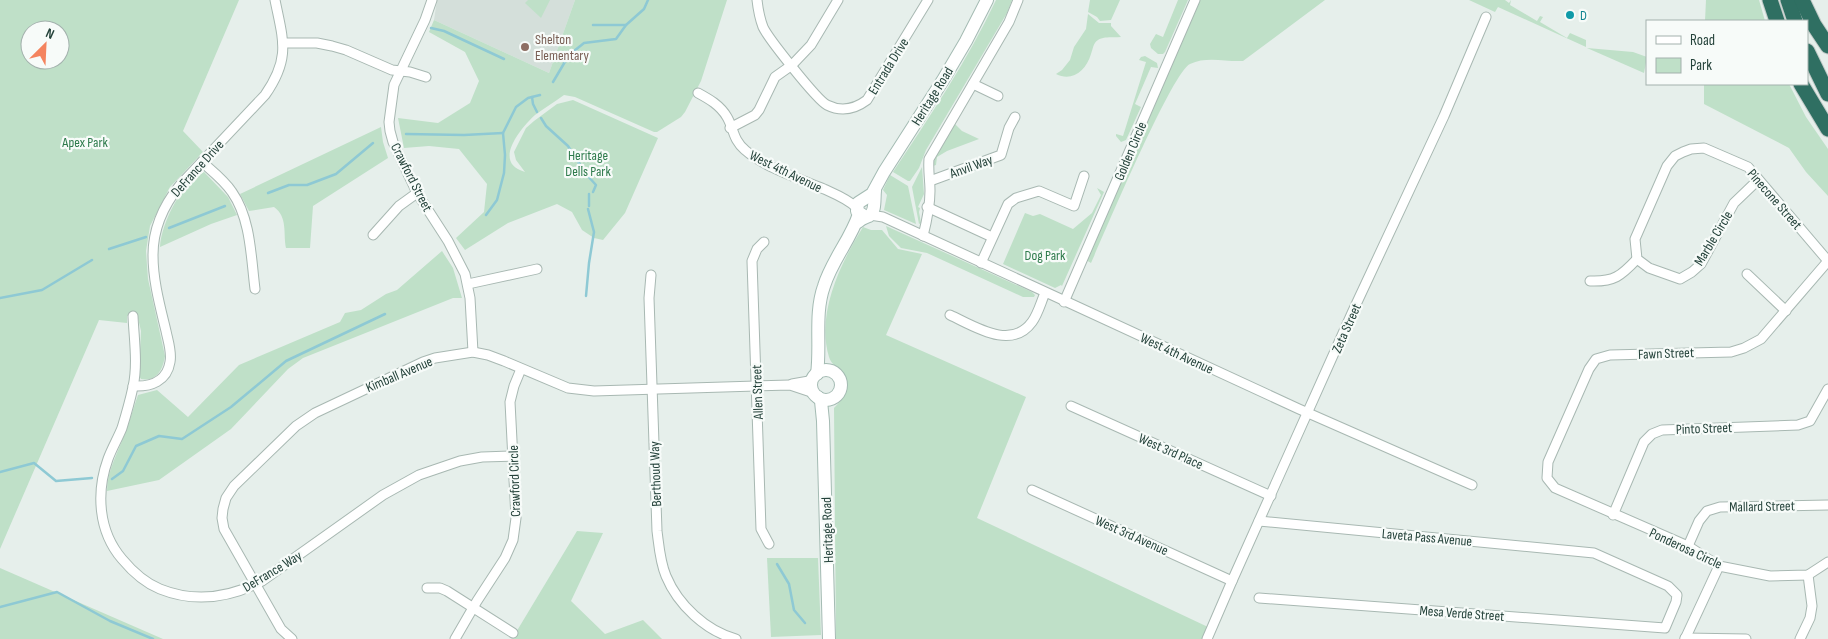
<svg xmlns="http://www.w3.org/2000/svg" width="1828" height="639" viewBox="0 0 1828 639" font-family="'Sofia Sans Condensed',sans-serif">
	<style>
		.built { fill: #d4dfda }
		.green { fill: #bfe0c8; fill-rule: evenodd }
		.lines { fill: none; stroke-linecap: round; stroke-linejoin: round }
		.stream { stroke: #8ec9d4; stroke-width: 2.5 }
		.street-casing { stroke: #a8b8b2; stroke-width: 11 }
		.secondary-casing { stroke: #a4bbb3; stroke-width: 14 }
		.highway-casing { stroke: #c2cac8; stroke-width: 17 }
		.street { stroke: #fff; stroke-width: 9 }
		.secondary { stroke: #fff; stroke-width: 12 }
		.highway { stroke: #2f6f62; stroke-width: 15 }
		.culture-dot { fill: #0f9aa8; stroke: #f7fbf9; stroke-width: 2 }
		.education-dot { fill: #8d6e63; stroke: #f7fbf9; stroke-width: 2 }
		.labels { text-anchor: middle; stroke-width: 4.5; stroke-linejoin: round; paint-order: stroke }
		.culture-label { font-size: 14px; fill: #0d838f; stroke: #f7fbf9; text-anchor: start }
		.education-label { font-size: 14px; fill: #785e54; stroke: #f7fbf9; text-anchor: start }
		.street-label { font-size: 14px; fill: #24423a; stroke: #f7fbf9 }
		.park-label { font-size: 14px; fill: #2d7a4b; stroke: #f7fbf9 }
	</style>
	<rect width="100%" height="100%" fill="#e6efeb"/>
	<polygon class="built" points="437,0 575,0 549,73 434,20"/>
	<g class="green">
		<path d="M0,0H239L183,131L203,152L170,187L150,226L146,251L148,279L165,356C163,369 157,382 141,379L139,376L141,331L137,314L127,316V323L99,320L0,549ZM30,30H60V60H30Z"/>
		<polygon points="528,0 550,0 541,18 525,3"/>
		<path d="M575,0H727L701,81L685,112L681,117L657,132H654L575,97L564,95C555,102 544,108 535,115C520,129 492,163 525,172L516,160L514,152L526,128L534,121L557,104L573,100L658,138L625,213L603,240L594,238L582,230L572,212L557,204L508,223L465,250L456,238L484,212L487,184L459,149L429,146L404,148L398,118L438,123L470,103L479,81L465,52L429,32L434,20L549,73Z"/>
		<path d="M996,0H1012L1007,13L926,150L919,168L910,181H908L893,172C930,116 968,60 996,0Z"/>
		<polygon points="1090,0 1120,0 1111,20 1100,21 1097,17 1088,12"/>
		<polygon points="1178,0 1188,0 1165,52 1163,54 1158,54 1151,48 1150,44 1156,34 1163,37"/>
		<path d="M1199,0H1325L1243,61C1225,62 1207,56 1190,64C1172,72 1104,234 1091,263L1086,260Z"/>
		<polygon points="1469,0 1505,0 1509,3 1511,0 1510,5 1537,21 1540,16 1543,17 1540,22 1567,38 1570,33 1586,40 1586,47 1498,7 1495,12"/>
		<polygon points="1706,0 1759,0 1765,21 1705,21"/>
		<path d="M1088,14L1099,23H1111V26L1121,37C1114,38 1104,36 1098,40C1093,43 1093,49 1091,54C1086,71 1072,82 1056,74L1062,70L1070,60L1074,47L1086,29Z"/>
		<polygon points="1587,48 1633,52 1647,57 1644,73"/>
		<polygon points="1145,56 1157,63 1158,68 1151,67 1135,104 1141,107 1126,140 1121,142 1116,136 1116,134 1123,136 1146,62 1139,60 1141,57"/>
		<polygon points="1704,84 1789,84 1806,117 1828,149 1828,196 1806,172 1789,148 1704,104"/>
		<polygon points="955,124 962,131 979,139 947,151 937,157 936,165 933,166 935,157"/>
		<path d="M381,127L383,142L388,158L313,206L310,248H286C283,233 288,217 274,207L249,211L240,194Z"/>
		<polygon points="922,167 924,194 918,207 920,208 919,212 921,223 919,224 912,187"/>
		<path d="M204,172L228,197L237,215L211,224L160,247C161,224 182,181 204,172Z"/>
		<polygon points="890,175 908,186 916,224 884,210 887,195 883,190"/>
		<polygon points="1097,188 1104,192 1062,286 1061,285 1055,288 1003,264 1025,213 1033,216 1040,214 1073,229 1092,213 1101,195"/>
		<polygon points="886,226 1032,292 1035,295 1034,297 1023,297 927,253 901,248 889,236"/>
		<path d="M863,227L871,230H882L898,249L922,254L886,335L1026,397L977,518L1208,627L1203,639H836L834,408C841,401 847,394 847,385C847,369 833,370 829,357C816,314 840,264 863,227Z"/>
		<path d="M442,251L453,268L462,298H453L303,358L288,369L231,429L159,480L107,491C107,469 120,449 127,428C131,417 134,406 138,395L157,390L188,417L239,365L340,322L345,313L361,310L386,294L397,290Z"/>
		<polygon points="577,531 603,533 571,601 605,634 643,620 662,639 512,639"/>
		<polygon points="767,558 818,558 821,635 771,637"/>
		<polygon points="0,568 163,639 0,639"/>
	</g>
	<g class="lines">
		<g class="stream">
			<polyline points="593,25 626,25"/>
			<polyline points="431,28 444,31 504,59"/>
			<polyline points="553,82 569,55 584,43 616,39 626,25 644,9 648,0"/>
			<polyline points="532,97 533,104 537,112"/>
			<polyline points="541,118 546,126 568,146 586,174 596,185 593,192"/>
			<polyline points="406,134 464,135 503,133"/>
			<polyline points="268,193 289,185 307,185 336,174 373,143"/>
			<polyline points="589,194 589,206"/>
			<polyline points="486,215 497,200 504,173 505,155 503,133 516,107 528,98 540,95"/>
			<polyline points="169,228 225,206"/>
			<polyline points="109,249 146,237"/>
			<polyline points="586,296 589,263 594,232 588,209"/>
			<polyline points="0,298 42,290 92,260"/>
			<polyline points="0,472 34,463 56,481 92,478"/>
			<polyline points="112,479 123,471 136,446 159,436 182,439 231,407 286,361 385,314"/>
			<polyline points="777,564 789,584 794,610 805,623"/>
			<polyline points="0,607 57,592 110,621 153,639"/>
		</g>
		<defs>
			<g id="street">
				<polyline points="432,0 425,20 394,85 389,122 390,131 393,142 417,193 448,241 465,274 470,298 473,352"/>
				<path d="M757,0C758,9 760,19 763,27C768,38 817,100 827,105C841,112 855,109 867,100L928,0"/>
				<polyline points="283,43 317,43 332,46 346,50 392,70 410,72 426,77"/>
				<polyline points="973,84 998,96"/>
				<path d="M698,93C709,99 720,105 727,117C734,129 733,140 745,150C764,167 800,179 824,189C835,194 848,199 857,208"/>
				<polyline points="730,128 755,115 759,110 775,77 792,65 811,45 838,0"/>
				<path d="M202,162C212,171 224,180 232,192C251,219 251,258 255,289"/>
				<polyline points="1758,180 1734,203 1701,264 1692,272 1680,279 1649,268 1637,259 1635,239 1667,166 1675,156 1683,152 1691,149 1704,148 1748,167 1828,261"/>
				<polyline points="930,181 1001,155 1009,128 1015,117"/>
				<polyline points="927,207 992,237"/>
				<polyline points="870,215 883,217 1299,409 1472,485"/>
				<polyline points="373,235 399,206 417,193"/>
				<path d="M923,236C926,224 930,203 930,191C930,180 928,170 929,159L1009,22L1018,0"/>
				<polyline points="764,242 757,249 752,261 761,529 769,544"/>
				<polyline points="1828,261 1761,339 1744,348 1731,352 1610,355 1596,359 1589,369 1548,462 1547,478 1555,488 1688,546 1719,566 1770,576 1808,575 1828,562"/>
				<polyline points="981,263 1008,204 1016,198 1039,191 1074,206 1084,176"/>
				<polyline points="1747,274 1786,311"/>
				<path d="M651,275L649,298L657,531C659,546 660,562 666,576C678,605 706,631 736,639"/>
				<path d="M1590,281C1614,282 1621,276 1637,259"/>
				<polyline points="468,284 537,269"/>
				<polyline points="1064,302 1195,0"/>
				<path d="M950,315C974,326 1011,351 1032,322C1038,314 1041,302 1045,293"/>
				<path d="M133,316C134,339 138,364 133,387C130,401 126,415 122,428C118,438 112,448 108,459C96,492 98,531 122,559C132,571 145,583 160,589C195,603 229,598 262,581L383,495L419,475L460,461L482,457L514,456"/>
				<polyline points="792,384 809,381 812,379"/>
				<path d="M133,386C151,387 167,381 170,362C172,352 168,341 166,331C160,306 153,281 153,255C153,228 163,206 180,185L265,95C291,58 283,40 275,0"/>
				<polyline points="1071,406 1271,496"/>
				<polyline points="1032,490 1232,581"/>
				<polyline points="1613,515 1644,442 1652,434 1662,430 1798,425 1810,421 1828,389"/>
				<polyline points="1688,546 1699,521 1707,511 1720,507 1828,505"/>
				<polyline points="427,588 440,588 447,591 513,633"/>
				<polyline points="1259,598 1665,628 1676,602 1677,595 1668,586 1594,553 1259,521"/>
				<polyline points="1685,638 1746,639"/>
				<polyline points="292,639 281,629 224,529 222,518 223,509 226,498 234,486 296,426 315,413 423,362 435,358 473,352 488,355 504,361 568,388 594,391 790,385 814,393"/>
				<polyline points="455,639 477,601 505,558 513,540 516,518 510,402 514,386 521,369"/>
				<polyline points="1207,639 1232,581 1352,313 1444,116 1486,17"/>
				<polyline points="1685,639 1719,566"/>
				<polyline points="1800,639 1810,618 1812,606 1808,575"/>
			</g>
			<g id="secondary">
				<polyline points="864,216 857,211 858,203 872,194 884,172 943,80 966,41 987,0"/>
				<path d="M858,222C862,218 864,218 869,216C876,212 874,198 875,191"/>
				<circle cx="826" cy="385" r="15"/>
				<path d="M817,374C821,345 814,314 824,286C832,260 851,239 859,214"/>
				<polyline points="818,397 821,401 823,421 829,639"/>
			</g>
			<g id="highway">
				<polyline points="1770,0 1777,21"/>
				<polyline points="1788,0 1795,21"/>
				<polyline points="1802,0 1814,25 1828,46"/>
				<polyline points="1807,51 1828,94"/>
				<polyline points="1801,84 1828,129"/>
			</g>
		</defs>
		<use href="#street" class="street-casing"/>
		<use href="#secondary" class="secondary-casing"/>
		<use href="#highway" class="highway-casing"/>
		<use href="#street" class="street"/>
		<use href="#secondary" class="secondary"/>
		<use href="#highway" class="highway"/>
	</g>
	<circle class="culture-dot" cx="1570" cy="15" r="5"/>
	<circle class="education-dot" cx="525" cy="47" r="5"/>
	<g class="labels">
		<g class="culture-label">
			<text x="1580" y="20">D</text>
		</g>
		<g class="education-label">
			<text x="535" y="44">Shelton<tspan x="535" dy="16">Elementary</tspan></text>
		</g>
		<g class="street-label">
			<text transform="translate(888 66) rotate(-58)" y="5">Entrada Drive</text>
			<text transform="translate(932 96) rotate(-58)" y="5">Heritage Road</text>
			<text transform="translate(1130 151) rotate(-67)" y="5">Golden Circle</text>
			<text transform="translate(971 166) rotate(-20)" y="5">Anvil Way</text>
			<text transform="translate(197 168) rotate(-48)" y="5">DeFrance Drive</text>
			<text transform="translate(786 171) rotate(26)" y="5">West 4th Avenue</text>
			<text transform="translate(412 177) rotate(63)" y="5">Crawford Street</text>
			<text transform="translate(1775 199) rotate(49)" y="5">Pinecone Street</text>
			<text transform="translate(1713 238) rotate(-59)" y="5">Marble Circle</text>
			<text transform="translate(1346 328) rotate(-66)" y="5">Zeta Street</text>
			<text transform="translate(1177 353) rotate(25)" y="5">West 4th Avenue</text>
			<text transform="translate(1666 353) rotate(-2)" y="5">Fawn Street</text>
			<text transform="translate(399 374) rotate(-23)" y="5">Kimball Avenue</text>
			<text transform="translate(757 392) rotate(-92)" y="5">Allen Street</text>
			<text transform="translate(1704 428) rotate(-2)" y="5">Pinto Street</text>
			<text transform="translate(1171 451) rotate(24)" y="5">West 3rd Place</text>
			<text transform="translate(655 474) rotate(-92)" y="5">Berthoud Way</text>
			<text transform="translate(514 481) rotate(-92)" y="5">Crawford Circle</text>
			<text transform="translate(1762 506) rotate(-1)" y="5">Mallard Street</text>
			<text transform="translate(827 530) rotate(-92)" y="5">Heritage Road</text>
			<text transform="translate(1132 535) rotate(24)" y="5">West 3rd Avenue</text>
			<text transform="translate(1427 537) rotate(5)" y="5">Laveta Pass Avenue</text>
			<text transform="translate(1686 548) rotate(25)" y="5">Ponderosa Circle</text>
			<text transform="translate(272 571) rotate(-31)" y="5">DeFrance Way</text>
			<text transform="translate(1462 613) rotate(4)" y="5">Mesa Verde Street</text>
		</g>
		<g class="park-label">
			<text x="85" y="147">Apex Park</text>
			<text x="588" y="160">Heritage<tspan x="588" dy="16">Dells Park</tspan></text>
			<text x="1045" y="260">Dog Park</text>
		</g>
	</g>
	<rect x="1646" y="20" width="162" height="65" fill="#f7fbf9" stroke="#a3b1ad"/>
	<rect x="1656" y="36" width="25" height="8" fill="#ffffff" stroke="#a3b1ad"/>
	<text x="1690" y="45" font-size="15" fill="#24423a">Road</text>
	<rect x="1656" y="58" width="25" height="15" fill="#bfe0c8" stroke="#a3b1ad"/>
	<text x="1690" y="70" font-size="15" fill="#24423a">Park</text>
	<g transform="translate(45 45) rotate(24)"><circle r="24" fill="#f7fbf9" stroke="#a3b1ad"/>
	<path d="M0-4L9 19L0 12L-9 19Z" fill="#f4845f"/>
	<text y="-8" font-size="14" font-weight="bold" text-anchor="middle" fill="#24423a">N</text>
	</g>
</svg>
